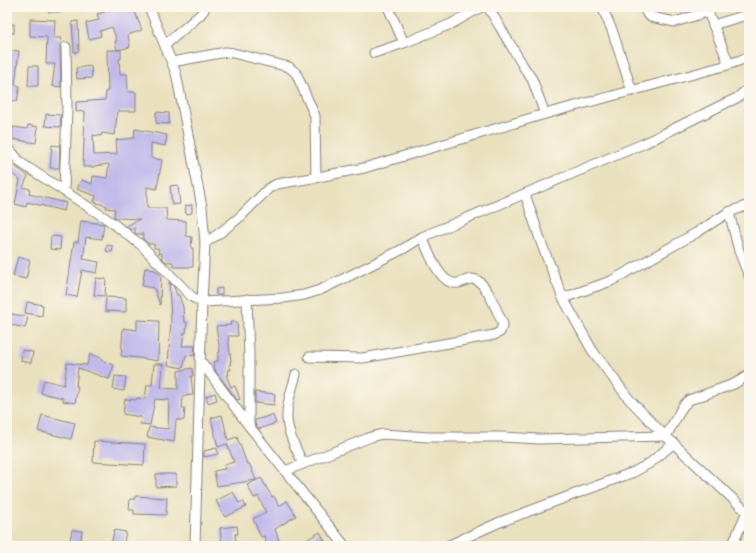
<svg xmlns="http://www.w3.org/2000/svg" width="756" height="553" viewBox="0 0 756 553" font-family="'Libre Caslon Text',serif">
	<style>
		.building { fill: #c0b9ea }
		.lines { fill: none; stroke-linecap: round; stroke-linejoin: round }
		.street-casing { stroke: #86817c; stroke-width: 11 }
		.street { stroke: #fff; stroke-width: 9 }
	</style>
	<rect width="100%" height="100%" fill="#fbf7ec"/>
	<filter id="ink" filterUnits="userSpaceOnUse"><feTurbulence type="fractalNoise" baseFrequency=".025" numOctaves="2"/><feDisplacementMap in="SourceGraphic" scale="8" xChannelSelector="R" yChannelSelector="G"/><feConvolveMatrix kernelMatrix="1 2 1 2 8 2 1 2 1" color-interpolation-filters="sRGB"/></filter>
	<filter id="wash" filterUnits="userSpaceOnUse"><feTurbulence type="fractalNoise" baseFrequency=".012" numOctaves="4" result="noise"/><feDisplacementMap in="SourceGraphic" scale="16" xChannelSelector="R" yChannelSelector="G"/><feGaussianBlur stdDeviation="0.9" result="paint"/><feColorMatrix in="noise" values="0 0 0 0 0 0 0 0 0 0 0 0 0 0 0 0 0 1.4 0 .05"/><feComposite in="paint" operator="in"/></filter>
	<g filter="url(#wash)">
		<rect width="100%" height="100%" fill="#e9e0bd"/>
		<g id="blocks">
			<g class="building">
				<polygon points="130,7 133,7 142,30 128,35 130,47 117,50 115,41 117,41 112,27 100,31 101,36 89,39 86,23 99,20 97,14 118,8 119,10"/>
				<polygon points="30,19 55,20 54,38 61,38 60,47 61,87 52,86 55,64 46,64 47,37 30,36"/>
				<polygon points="78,21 79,51 74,52 72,22"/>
				<rect x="7" y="24" width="7" height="9"/>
				<polygon points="7,50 19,51 15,85 20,86 17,101 7,100"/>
				<polygon points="107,50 121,50 121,59 119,59 120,74 127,74 128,92 136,92 136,111 118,111 114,135 102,133 101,136 93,135 94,155 117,154 116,140 134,138 135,129 167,135 165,146 151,143 151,158 162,160 157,189 147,187 147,208 166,208 167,220 186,221 186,236 192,237 191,248 193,248 193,267 173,267 173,262 166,262 162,258 162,253 159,254 158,248 154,248 154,244 149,244 143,239 143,234 136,234 135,233 135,228 131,230 126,226 140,219 117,218 114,217 115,209 106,208 107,206 94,202 96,196 77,189 81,180 92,184 93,176 107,178 109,164 94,166 94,167 83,167 85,111 76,112 76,102 105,100 106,91 108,91"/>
				<polygon points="29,66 38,66 38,86 28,86"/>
				<polygon points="91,66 92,78 77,79 76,68"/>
				<polygon points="156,112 169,113 169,124 156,123"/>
				<polygon points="46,114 61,115 60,127 45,126"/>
				<polygon points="28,125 38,127 36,143 12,139 13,127 27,129"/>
				<polygon points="52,145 60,146 59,168 50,168"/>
				<polygon points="12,164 28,176 23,187 30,189 29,194 66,203 64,211 27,202 26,207 15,204 20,180 7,169"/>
				<polygon points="178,185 180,204 172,205 170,186"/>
				<polygon points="192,205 192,213 186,214 185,206"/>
				<polygon points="81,221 104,224 102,239 86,237 83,259 99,262 97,273 82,270 77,297 66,295 74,242 78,242"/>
				<polygon points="51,236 61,237 60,250 50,249"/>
				<polygon points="107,245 113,246 112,252 106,251"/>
				<polygon points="18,257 30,260 26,279 13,276"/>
				<polygon points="145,268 155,270 161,275 160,305 154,288 142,286"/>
				<polygon points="96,278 106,279 105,296 94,295"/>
				<polygon points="169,282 174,287 177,295 179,295 183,307 184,322 187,322 186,333 184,333 182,346 195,346 194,356 186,355 183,368 168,365 171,321"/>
				<polygon points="222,288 222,295 216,295 216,289"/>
				<polygon points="106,297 126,298 126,312 105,311"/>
				<polygon points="27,302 43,305 42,316 25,313"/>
				<polygon points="7,313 28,317 25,328 7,324"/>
				<polygon points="137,320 159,321 158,361 139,358 121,356 123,328 137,330"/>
				<polygon points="230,322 237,322 238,336 228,336 231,361 230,361 231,365 229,365 231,370 228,370 229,375 226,375 231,387 235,386 240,399 237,400 216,372 213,362 218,361 218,353 220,352 216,326 231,325"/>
				<polygon points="22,350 33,352 31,363 21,361"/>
				<polygon points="90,354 101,358 101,360 114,365 109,379 78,368 76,386 78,386 75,403 63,401 63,398 41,393 44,380 64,385 67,363 87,365"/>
				<polygon points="154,364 163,364 161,388 178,389 178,371 192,368 193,376 191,376 193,395 183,396 182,408 185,408 184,420 176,420 174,442 147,437 149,427 168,429 169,400 155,399 150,425 140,424 141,417 123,414 125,399 136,400 137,398 145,399 147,385 152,385"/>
				<polygon points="115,376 126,377 124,391 113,389"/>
				<polygon points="255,392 275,394 274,405 255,403"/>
				<polygon points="215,393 217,400 208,403 206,396"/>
				<polygon points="42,415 75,423 71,439 38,431"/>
				<polygon points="222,415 228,440 237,437 247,464 249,463 256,480 217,486 214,471 225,469 224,465 234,462 227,444 218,447 211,418"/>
				<polygon points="273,415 276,423 259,429 255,424 255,420"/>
				<polygon points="94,441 145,444 144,465 93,462"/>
				<polygon points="217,448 218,454 204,457 204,451"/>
				<polygon points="156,474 176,474 176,486 156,487"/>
				<polygon points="261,478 272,497 274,496 279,506 287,501 296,516 275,529 281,546 267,546 264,536 261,537 253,519 266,512 258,496 254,498 247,485"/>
				<polygon points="233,492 239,503 243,501 246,507 225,517 216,501"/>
				<polygon points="135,496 167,498 166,515 134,514 134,510 129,510 130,499 135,499"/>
				<polygon points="237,526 238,534 235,534 236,544 222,546 220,528"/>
				<polygon points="72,530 82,531 80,546 69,546"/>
				<polygon points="114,530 126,532 123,546 111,546"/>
				<polygon points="320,532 325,541 323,542 326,546 296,546"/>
			</g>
		</g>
	</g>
	<g filter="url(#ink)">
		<use href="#blocks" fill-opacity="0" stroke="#86817c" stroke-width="1"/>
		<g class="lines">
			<defs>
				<g id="street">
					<polyline points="51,7 61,7"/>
					<polyline points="149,7 176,73 202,207 205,243 202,302 195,546"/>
					<polyline points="388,7 404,43"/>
					<polyline points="488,7 525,69 532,79 545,114"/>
					<polyline points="602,7 612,30 632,91"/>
					<polyline points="644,7 647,14 651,17 675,22 707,12"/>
					<polyline points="706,7 729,64"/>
					<polyline points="713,25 743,16"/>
					<polyline points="165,45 200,15 204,10 204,7"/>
					<polyline points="374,53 404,43 451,24 481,7"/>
					<polyline points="172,62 226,52 233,53 289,67 296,73 315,116 316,178"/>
					<polyline points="7,146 21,163 110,221 141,245 192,297 202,302 283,298 304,295 320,290 343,279 403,249 422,237 645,143 726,103 737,98 749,88"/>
					<polyline points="64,191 67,109 66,47"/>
					<polyline points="525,194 542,245 563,298 592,350 629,399 657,428 748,513"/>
					<polyline points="729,212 739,251 749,276"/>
					<polyline points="205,243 221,232 240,217 269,188 277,184 318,177 364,168 545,114 724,66 749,57"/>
					<polyline points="563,298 611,281 696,233 729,212 749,205"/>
					<polyline points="247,299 249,357 249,426"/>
					<path d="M309,357L363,358L494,335L500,332L503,324C497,312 489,288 478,281C471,276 465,282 458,283C440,287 428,250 422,237"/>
					<polyline points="200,360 249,426 345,546"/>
					<path d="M296,374C293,387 287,401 287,414C286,431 296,448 303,464"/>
					<polyline points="285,471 371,437 382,434 429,437 501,437 539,439 666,436 683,406 689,400 734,384 749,375"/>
					<polyline points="447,546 500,522 634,472 650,463 674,443"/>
					<polyline points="732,546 745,516 749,513"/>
				</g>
			</defs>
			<use href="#street" class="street-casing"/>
			<use href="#street" class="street"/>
		</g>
	</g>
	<rect width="756" height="553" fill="none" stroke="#fbf7ec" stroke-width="24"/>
</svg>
